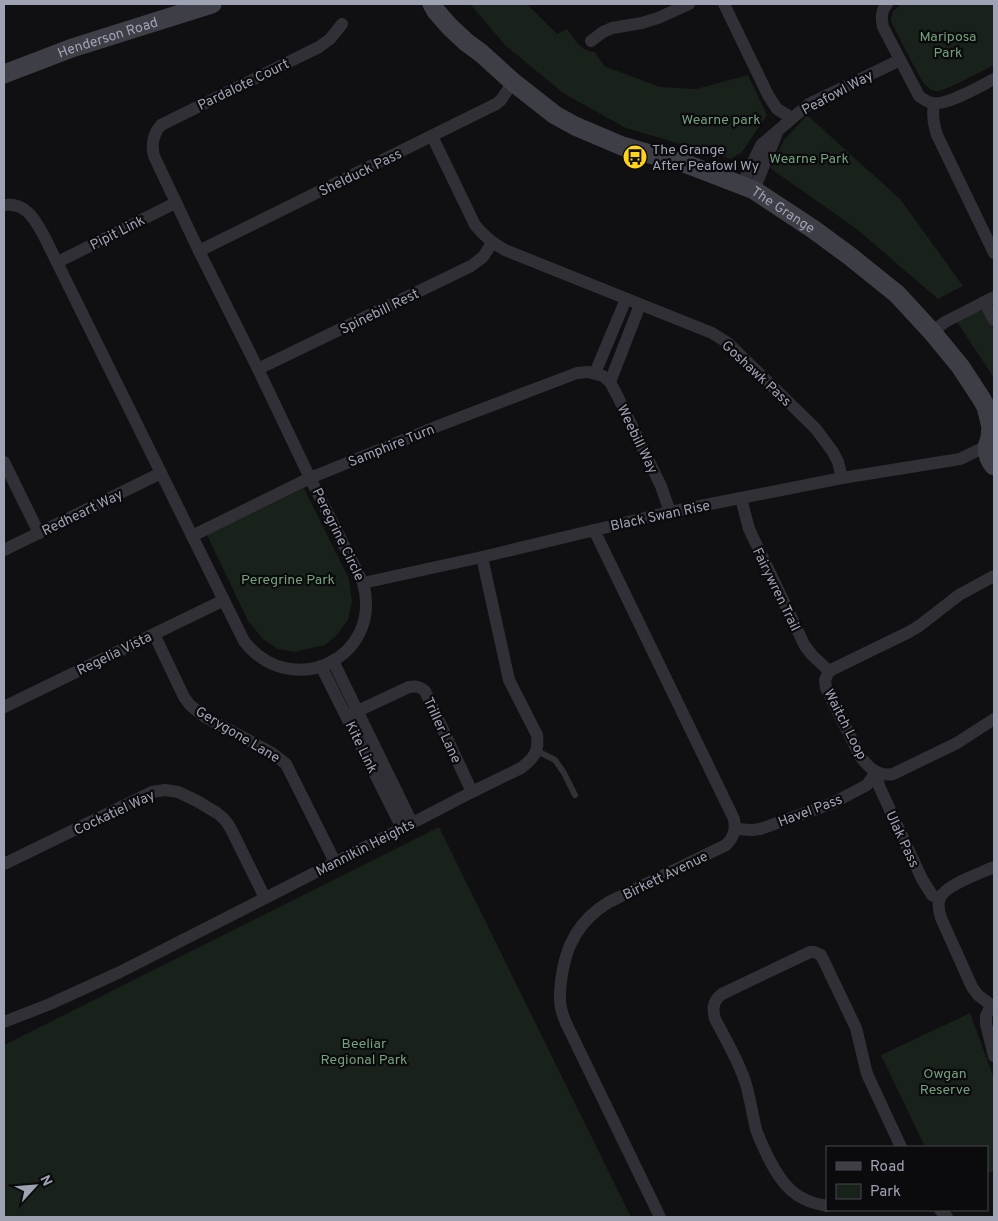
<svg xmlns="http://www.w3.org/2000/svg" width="998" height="1221" viewBox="0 0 998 1221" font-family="Overpass,sans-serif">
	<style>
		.green { fill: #19211b }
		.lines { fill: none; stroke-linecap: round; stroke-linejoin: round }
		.lane { stroke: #303036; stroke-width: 6 }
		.street { stroke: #303036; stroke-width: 12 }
		.secondary { stroke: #3e3f46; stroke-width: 19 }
		.labels { text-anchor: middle; stroke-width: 4.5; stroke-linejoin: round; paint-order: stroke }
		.park-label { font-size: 14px; fill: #74a17d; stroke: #0b0a0c }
		.street-label { font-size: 14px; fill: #9fa2b3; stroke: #0b0a0c }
		.poi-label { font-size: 14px; fill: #9fa2b3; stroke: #0b0a0c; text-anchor: start }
	</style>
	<rect width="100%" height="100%" fill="#100f11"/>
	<g class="green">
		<path d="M470,4H527L557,34L567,29C576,41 579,50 595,52L604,66L660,87L696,89L748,75L767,115L742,152L731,159L626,128L563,93L505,45Z"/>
		<path d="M902,4H994V65C984,70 943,93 935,91C929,90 926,85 922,81L892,24L891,19L893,11Z"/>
		<polygon points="807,115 900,199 963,286 938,299 858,230 770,168 784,140"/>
		<polygon points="975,308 982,311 994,329 994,378 955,319"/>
		<polygon points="304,488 349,579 352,602 348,620 336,636 325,645 294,652 278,649 263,639 248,621 207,535"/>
		<polygon points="439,827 631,1217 4,1217 4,1045"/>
		<polygon points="970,1013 994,1078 994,1170 987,1174 987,1147 925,1147 881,1055"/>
	</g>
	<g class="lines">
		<polyline class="lane" points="537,751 555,760 564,773 575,795"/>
		<g class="street">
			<polyline points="724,4 768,95 777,109 792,118"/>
			<path d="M887,4C881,11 881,18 883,27L919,96C923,99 927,102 932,103C947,106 980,86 994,79"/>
			<polyline points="591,41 603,32 612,28 642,23 658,18 689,4"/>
			<path d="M934,104C932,115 933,123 937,135L994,253"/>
			<path d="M432,136L475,225C484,236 492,243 505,250L712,333L728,343L816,429L833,452L838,462L842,478"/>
			<polyline points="742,185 761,145 809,104 900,60"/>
			<polyline points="754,190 777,133"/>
			<path d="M4,205C25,202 34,218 43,234L244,641C291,702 384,658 363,583L310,478L258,369L199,251L154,156C151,144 153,134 161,125L319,47L330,39L342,24"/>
			<polyline points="199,251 496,104 501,100 513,82"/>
			<polyline points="58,262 175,203"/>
			<polyline points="984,302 994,320"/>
			<polyline points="932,332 945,322 994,297"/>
			<polyline points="258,369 471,266 483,257 492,243"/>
			<polyline points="595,373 626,299"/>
			<polyline points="610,382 640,305"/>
			<polyline points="4,462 39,533"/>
			<polyline points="741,498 749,529 805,646 812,655 829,671"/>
			<path d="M594,530L734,819C736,830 734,837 726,845L609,902C579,920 565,946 561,981C560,990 559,1000 561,1008C562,1013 564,1018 566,1023L660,1217"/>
			<polyline points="192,536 310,478 443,424 577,373 588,372 603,376 610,382 617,395 661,486 670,512"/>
			<polyline points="4,550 161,473"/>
			<path d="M994,576L959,595L919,626L909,632L829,671L825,680L826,688L860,756C869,768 878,777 893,774L957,743L994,719"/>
			<polyline points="363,583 482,557 670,512 842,478 960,459 987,446"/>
			<polyline points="154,634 184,697 190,705 205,717 272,753 286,764 335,862"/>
			<polyline points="333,661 412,823"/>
			<polyline points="321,666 402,828"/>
			<polyline points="4,707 224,600"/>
			<path d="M347,716L409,687C416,686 419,686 425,691L472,792"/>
			<polyline points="876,772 879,786 922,879 932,895 939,899"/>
			<polyline points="736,829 752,830 760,829 833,803 867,785 876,772"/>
			<polyline points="4,864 152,792 165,790 178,792 197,801 217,813 223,818 228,824 232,831 265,898"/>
			<path d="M994,867C981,873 945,885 940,898C937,905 939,912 941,918L972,987L978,995L991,1005L986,1016V1024L994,1056"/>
			<path d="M4,1022L50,1004L120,972L422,818L472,792L521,768C534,758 539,752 537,735L509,680L482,557"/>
			<path d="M827,1206C795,1201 782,1185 768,1157C764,1148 759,1139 756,1129C752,1113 750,1097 745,1081C738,1060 725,1038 715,1019C712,1008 713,1001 722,994L810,952H814L821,955L856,1028L867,1074L901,1147"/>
			<polyline points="940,1210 947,1217"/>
		</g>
		<g class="secondary">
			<path id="s1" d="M432,4L436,11L449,26L466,42L481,53L513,82L555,115L575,126L622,146L650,154L684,163L754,190L813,229L851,257L897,294L932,332L960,366L981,398L986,407L991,427L990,437"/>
			<path id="s2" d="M4,74L72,48L212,4"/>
			<path d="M994,433C985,443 985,455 994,466"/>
		</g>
	</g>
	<defs>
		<symbol id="bus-disc" viewBox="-11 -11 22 22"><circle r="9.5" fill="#ffd319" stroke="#0b0a0c"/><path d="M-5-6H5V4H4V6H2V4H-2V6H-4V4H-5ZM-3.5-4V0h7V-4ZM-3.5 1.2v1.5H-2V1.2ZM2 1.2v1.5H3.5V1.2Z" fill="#111"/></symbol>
	</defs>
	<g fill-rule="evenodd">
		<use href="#bus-disc" x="621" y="143" width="28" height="28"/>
	</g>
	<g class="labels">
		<g class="park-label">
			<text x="948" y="41">Mariposa<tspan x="948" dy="16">Park</tspan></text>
			<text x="721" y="124">Wearne park</text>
			<text x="809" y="163">Wearne Park</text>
			<text x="288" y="584">Peregrine Park</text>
			<text x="364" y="1048">Beeliar<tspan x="364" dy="16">Regional Park</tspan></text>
			<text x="945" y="1078">Owgan<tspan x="945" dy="16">Reserve</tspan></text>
		</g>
		<g class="street-label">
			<text dy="5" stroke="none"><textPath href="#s2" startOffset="110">Henderson Road</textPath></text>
			<text transform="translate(243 84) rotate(-26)" y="5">Pardalote Court</text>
			<text transform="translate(837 92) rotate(-28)" y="5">Peafowl Way</text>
			<text transform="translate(360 172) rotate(-26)" y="5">Shelduck Pass</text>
			<text dy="5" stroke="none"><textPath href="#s1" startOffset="415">The Grange</textPath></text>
			<text transform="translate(117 232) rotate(-27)" y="5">Pipit Link</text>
			<text transform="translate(379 311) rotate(-26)" y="5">Spinebill Rest</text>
			<text transform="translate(757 373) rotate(43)" y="5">Goshawk Pass</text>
			<text transform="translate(638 439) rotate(64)" y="5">Weebill Way</text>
			<text transform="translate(391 445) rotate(-22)" y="5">Samphire Turn</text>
			<text transform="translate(82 512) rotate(-26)" y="5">Redheart Way</text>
			<text transform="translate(660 515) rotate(-12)" y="5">Black Swan Rise</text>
			<text transform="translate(339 534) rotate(64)" y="5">Peregrine Circle</text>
			<text transform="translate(777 589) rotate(64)" y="5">Fairywren Trail</text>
			<text transform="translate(114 653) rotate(-26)" y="5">Regelia Vista</text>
			<text transform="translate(846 724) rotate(63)" y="5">Waitch Loop</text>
			<text transform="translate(443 730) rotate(65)" y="5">Triller Lane</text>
			<text transform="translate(238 734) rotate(31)" y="5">Gerygone Lane</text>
			<text transform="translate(362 747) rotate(64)" y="5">Kite Link</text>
			<text transform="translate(810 810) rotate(-21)" y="5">Havel Pass</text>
			<text transform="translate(114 812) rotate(-25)" y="5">Cockatiel Way</text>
			<text transform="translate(903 839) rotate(65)" y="5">Ulak Pass</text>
			<text transform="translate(365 847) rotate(-27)" y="5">Mannikin Heights</text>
			<text transform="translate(665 875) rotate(-26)" y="5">Birkett Avenue</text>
		</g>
		<g class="poi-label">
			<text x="652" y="154">The Grange<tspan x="652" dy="16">After Peafowl Wy</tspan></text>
		</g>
	</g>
	<rect width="998" height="1221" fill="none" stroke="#9fa2b3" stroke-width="10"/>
	<rect x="826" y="1146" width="162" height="65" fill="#0b0a0c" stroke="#46474f"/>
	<rect x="836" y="1162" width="25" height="8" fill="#3e3f46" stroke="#46474f"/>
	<text x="870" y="1171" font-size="15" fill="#9fa2b3">Road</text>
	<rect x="836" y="1184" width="25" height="15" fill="#19211b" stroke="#46474f"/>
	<text x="870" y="1196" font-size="15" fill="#9fa2b3">Park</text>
	<g transform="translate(35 1186) rotate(64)" stroke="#0b0a0c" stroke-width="4" paint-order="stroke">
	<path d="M0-4L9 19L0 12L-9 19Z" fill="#9fa2b3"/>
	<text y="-8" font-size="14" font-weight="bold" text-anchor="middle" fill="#9fa2b3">N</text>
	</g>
</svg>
